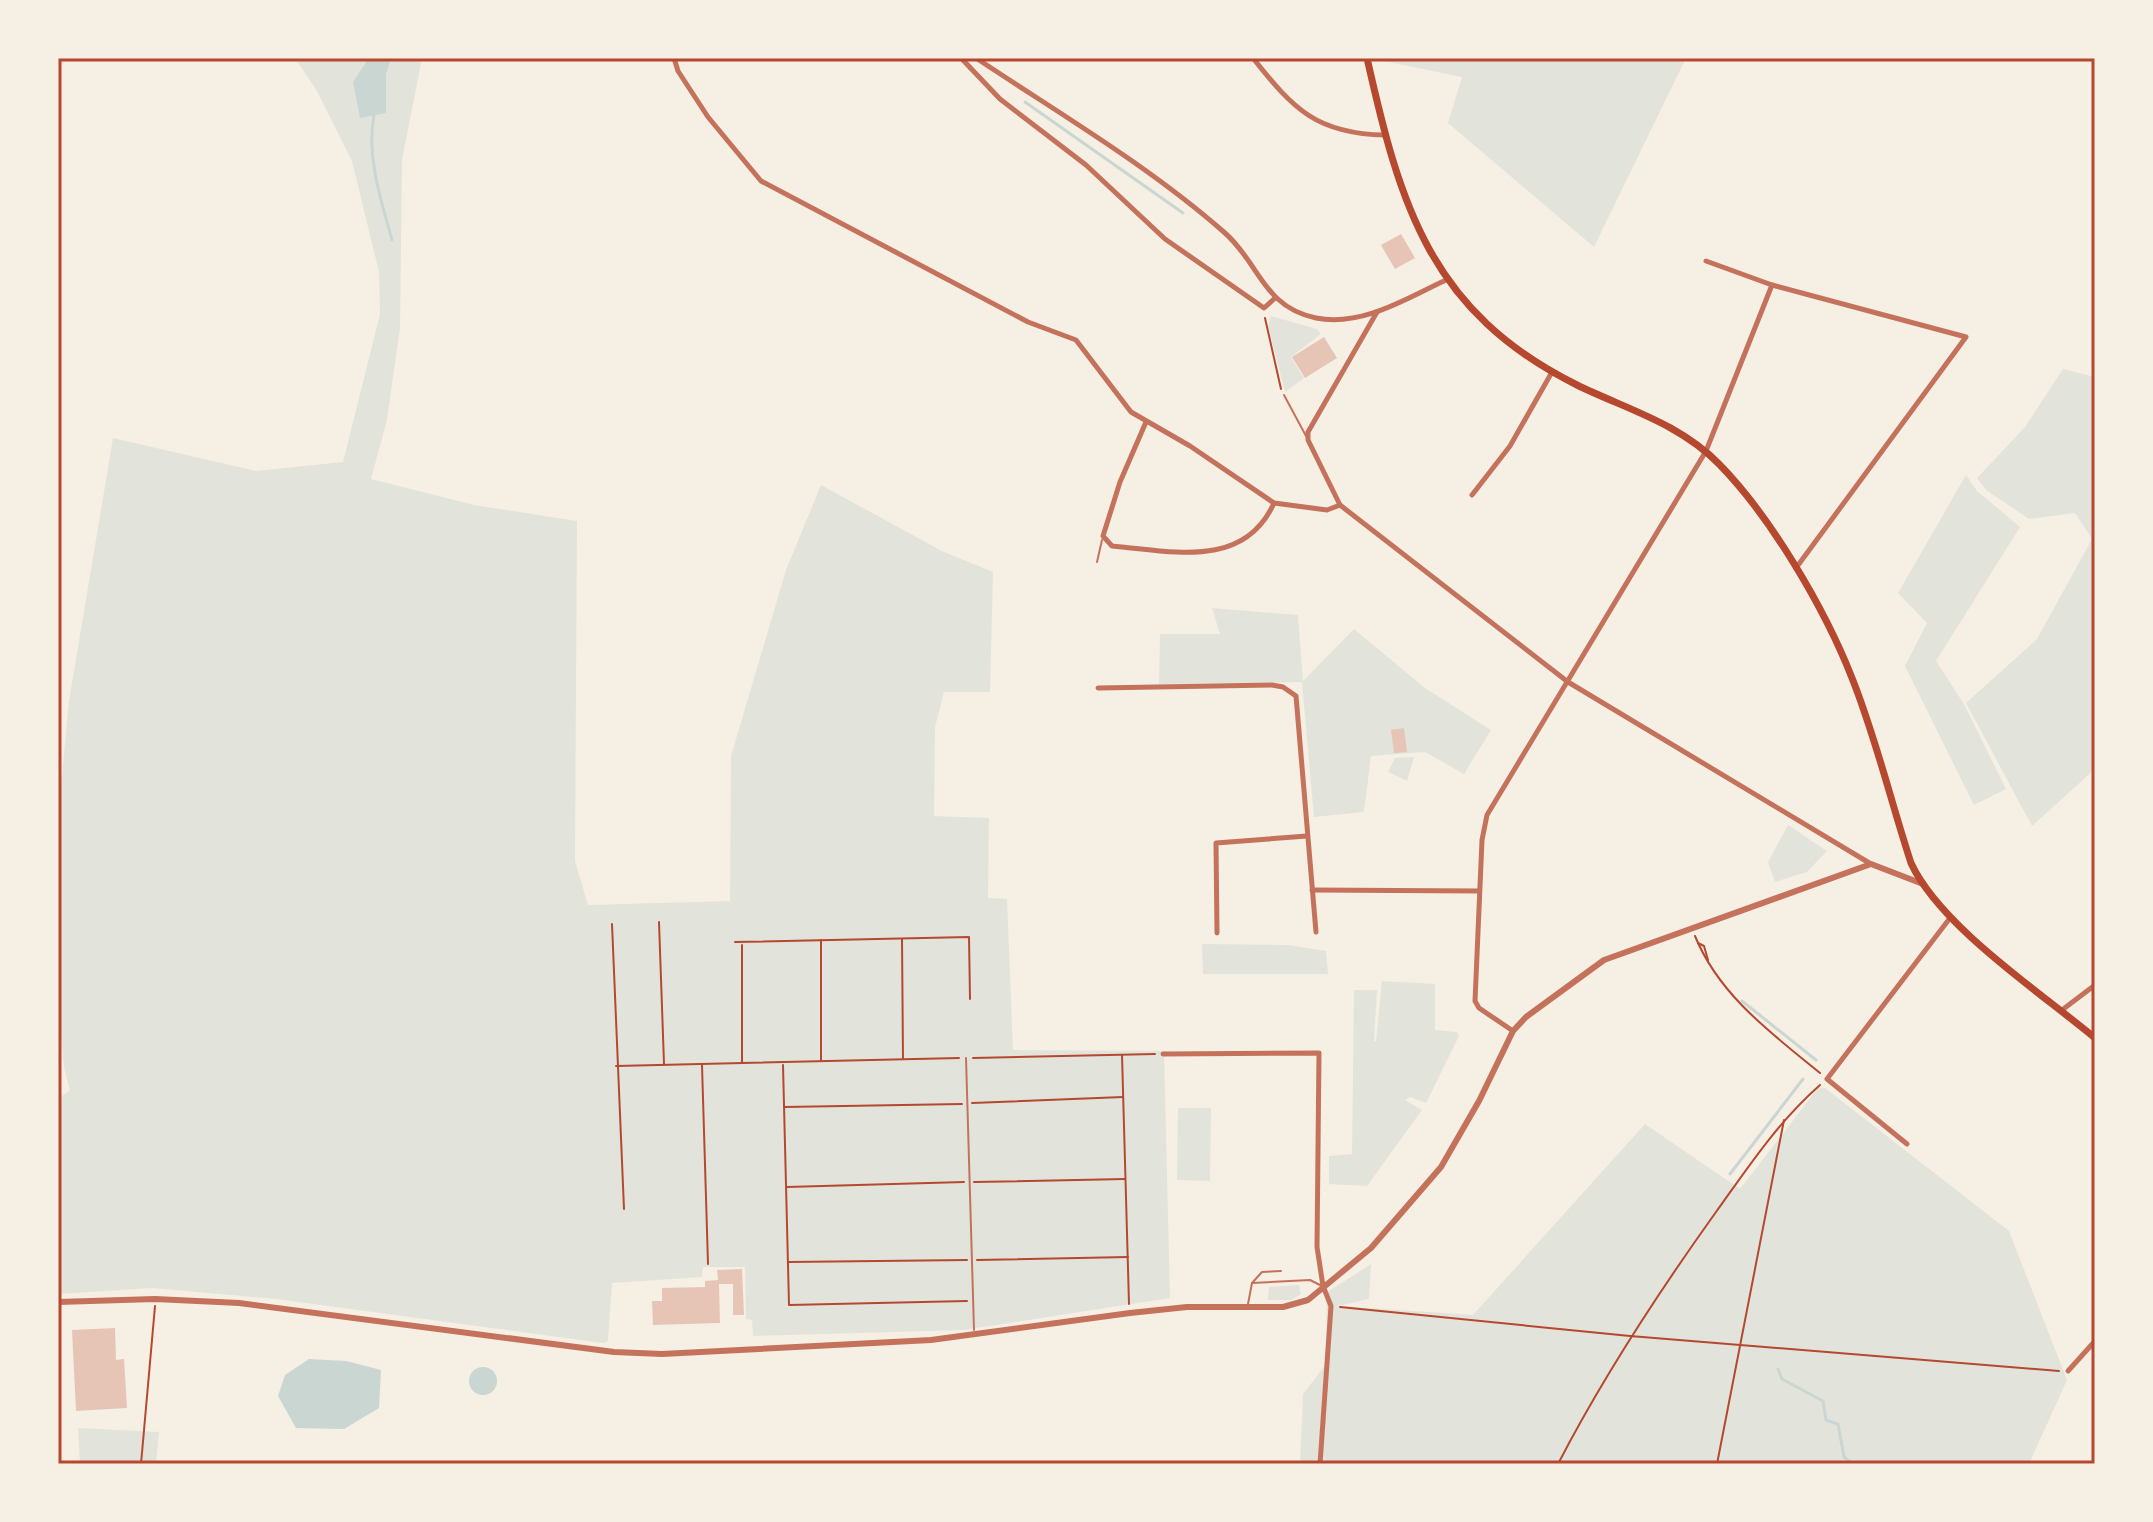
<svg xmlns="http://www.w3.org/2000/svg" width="2153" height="1522" viewBox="0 0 2153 1522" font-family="'Open Sans',sans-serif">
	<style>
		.green { fill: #e2e4dc }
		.water { fill: #c9d6d2 }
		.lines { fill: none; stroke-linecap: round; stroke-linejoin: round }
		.stream { stroke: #c9d6d2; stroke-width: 3 }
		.building { fill: #e6c5b7 }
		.path { stroke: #b5482f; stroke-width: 2 }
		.service { stroke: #c5725c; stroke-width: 2 }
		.minor { stroke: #c5725c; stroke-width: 5 }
		.tertiary { stroke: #c5725c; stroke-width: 6 }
		.primary { stroke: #b5482f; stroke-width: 7 }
		.neatline { fill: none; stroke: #b5482f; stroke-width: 3 }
	</style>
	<rect width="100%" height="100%" fill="#f6efe4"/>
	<g class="green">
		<polygon points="295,58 422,58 402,160 400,328 387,420 371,479 474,505 577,521 575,861 588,905 730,901 731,756 786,570 821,485 942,551 993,572 990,692 944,692 935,727 934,816 989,818 988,898 1007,899 1013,1050 1164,1051 1170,1298 964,1330 753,1336 752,1320 746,1319 745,1267 703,1267 702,1277 612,1283 608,1341 603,1343 276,1299 152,1288 58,1294 58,1099 70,1090 64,1067 58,1002 58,818 69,701 113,438 256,471 343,462 380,314 379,272 352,161 317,91"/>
		<polygon points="1384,58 1686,58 1594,247 1448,123 1462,77 1384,61"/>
		<polygon points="1271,316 1317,329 1321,334 1291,357 1304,378 1285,392 1268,326"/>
		<polygon points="2063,369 2095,377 2095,769 2032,826 1966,703 2037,639 2092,539 2075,513 2029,519 1986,490 1977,478 2025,427"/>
		<polygon points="1966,475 1977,491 2020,527 1936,661 1964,704 2006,789 1974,805 1905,666 1927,623 1898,593"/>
		<polygon points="1212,608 1298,615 1303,681 1354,629 1425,688 1491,730 1464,774 1425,752 1371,756 1364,812 1314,817 1302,682 1159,684 1160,634 1220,634"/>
		<polygon points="1414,757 1407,781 1388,772 1395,758"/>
		<polygon points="1788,825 1827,851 1807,872 1775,882 1768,862"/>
		<polygon points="1202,944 1288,945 1326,951 1328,974 1203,974"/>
		<polygon points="1382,981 1435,984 1435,1030 1457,1032 1459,1036 1426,1103 1410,1097 1405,1100 1422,1110 1367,1186 1329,1184 1329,1156 1352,1154 1354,990 1377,990 1374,1041 1376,1042"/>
		<polygon points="1818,1088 1825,1088 2009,1231 2067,1380 2029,1464 1300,1464 1303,1394 1327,1363 1326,1293 1371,1264 1369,1299 1338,1306 1473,1315 1645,1124 1740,1189"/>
		<polygon points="1178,1108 1211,1108 1210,1181 1177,1180"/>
		<polygon points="1299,1285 1301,1294 1291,1300 1268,1300 1269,1287"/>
		<polygon points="78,1428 159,1432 156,1464 80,1464"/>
	</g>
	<g class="water">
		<polygon points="369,58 391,58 386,74 386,113 360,118 353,82"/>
		<polygon points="309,1359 346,1361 381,1370 379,1408 344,1429 296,1428 278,1396 285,1375"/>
		<circle cx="483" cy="1381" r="14"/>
	</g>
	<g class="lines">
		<g class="stream">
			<polyline points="951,58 953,59"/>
			<polyline points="1025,102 1183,213"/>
			<path d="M374,115C366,156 381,200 392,240"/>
			<polyline points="1742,1001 1816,1060"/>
			<polyline points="1730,1174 1803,1079"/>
			<polyline points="1778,1369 1782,1379 1823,1401 1826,1420 1838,1424 1844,1457 1853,1464"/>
		</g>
	</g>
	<g class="building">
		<polygon points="1401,234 1415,258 1395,269 1381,245"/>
		<polygon points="1324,337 1337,358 1305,378 1292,357"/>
		<polygon points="1404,728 1407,752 1394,753 1391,730"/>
		<polygon points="742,1269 744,1315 733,1315 733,1284 719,1284 720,1323 653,1325 652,1301 662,1301 662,1288 705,1287 705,1281 718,1280 717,1270"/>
		<polygon points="115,1328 116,1360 124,1359 127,1408 76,1411 72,1330"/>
	</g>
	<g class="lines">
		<g class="path">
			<polyline points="1265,318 1281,389"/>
			<polyline points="659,922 664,1064"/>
			<polyline points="612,924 624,1209"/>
			<path d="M1695,936C1719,995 1771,1033 1820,1073"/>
			<polyline points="902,939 903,1059"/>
			<polyline points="821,940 821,1061"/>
			<polyline points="735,942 969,937 970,999"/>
			<polyline points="1698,943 1704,946 1708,960"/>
			<polyline points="742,945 742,1062"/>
			<polyline points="1122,1055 1129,1304"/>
			<polyline points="973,1058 1155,1054"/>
			<polyline points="702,1065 708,1264"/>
			<polyline points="783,1065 789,1305 967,1301"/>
			<polyline points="616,1066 959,1058"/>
			<polyline points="972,1103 1123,1097"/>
			<polyline points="784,1107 962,1104"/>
			<polyline points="974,1182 1125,1179"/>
			<polyline points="787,1187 964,1182"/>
			<polyline points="977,1260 1128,1257"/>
			<polyline points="789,1262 967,1260"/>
			<polyline points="1340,1307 1630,1336 2059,1371"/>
			<polyline points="141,1464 155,1306"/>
			<path d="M1558,1464C1604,1375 1658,1293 1716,1212C1749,1166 1777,1123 1820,1085"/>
			<polyline points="1717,1464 1784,1120"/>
		</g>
		<g class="service">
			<polyline points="1284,395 1306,436"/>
			<polyline points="1097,562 1102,540"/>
			<polyline points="966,1058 974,1330"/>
			<polyline points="1252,1283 1310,1280 1322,1286"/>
			<polyline points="1248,1304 1252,1283 1262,1272 1281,1271"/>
		</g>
		<g class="minor">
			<polyline points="674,58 678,71 708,117 761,181 1028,322 1076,340 1131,412 1190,446 1274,503 1327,510 1340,505"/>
			<polyline points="961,58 1000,99 1086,165 1165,239 1264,308 1274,299"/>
			<path d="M976,58C1060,114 1149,166 1225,233C1260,264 1263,307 1316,318C1363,327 1407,298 1448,279"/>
			<path d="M1253,58C1293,109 1317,134 1385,135"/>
			<polyline points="1706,261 1772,285 1966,337 1796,568"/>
			<polyline points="1377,312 1308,432 1308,440 1340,505 1568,682 1871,864"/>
			<path d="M1146,422L1120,482L1103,536L1112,546C1171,551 1244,570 1274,503"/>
			<polyline points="1472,495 1510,446 1552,372"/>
			<polyline points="1098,688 1272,685 1283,687 1296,696 1316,932"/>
			<polyline points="1312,890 1479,891"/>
			<polyline points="1217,933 1216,843 1307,836"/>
			<polyline points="2062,1010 2095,985"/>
			<polyline points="1513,1031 1479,1008 1475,1001 1482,840 1487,815 1706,451 1772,285"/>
			<polyline points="1163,1054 1319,1053 1317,1247 1323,1286 1331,1306 1320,1464"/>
			<polyline points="1907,1144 1827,1079 1950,918"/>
			<polyline points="2068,1371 2095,1341"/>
		</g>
		<polyline class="tertiary" points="58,1302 155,1299 239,1303 614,1352 662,1354 931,1340 1130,1313 1187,1307 1283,1307 1308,1300 1371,1248 1441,1167 1479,1101 1513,1031 1526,1017 1604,960 1871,864 1923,884"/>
		<path class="primary" d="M1367,58C1400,205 1430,312 1577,385C1626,409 1679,423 1719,464C1771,517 1825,609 1852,678C1876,738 1891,802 1911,863C1940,926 2040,992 2095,1038"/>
	</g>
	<rect width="2153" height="1522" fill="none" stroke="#f6efe4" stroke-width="120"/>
	<rect x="60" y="60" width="2033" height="1402" class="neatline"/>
</svg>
